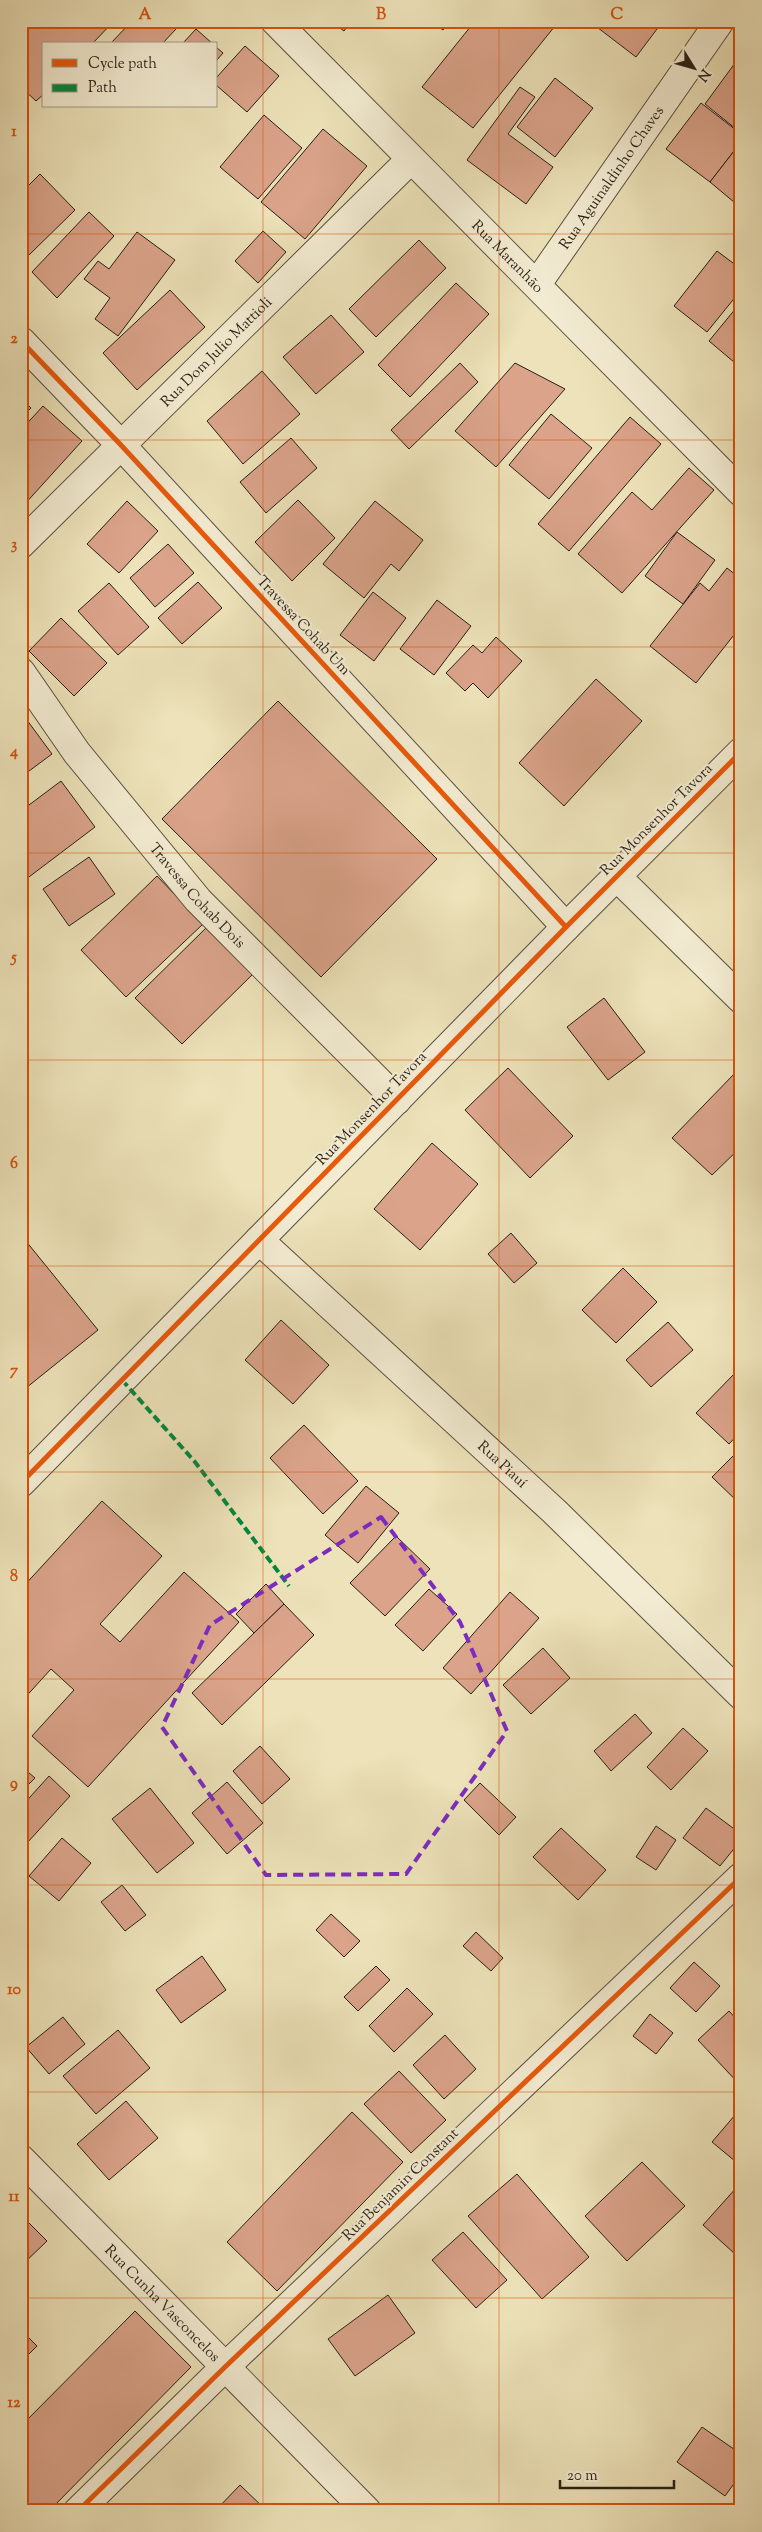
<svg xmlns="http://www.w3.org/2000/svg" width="762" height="2532" viewBox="0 0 762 2532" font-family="'Sorts Mill Goudy',serif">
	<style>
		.building { fill: #daa38a; stroke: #271f16 }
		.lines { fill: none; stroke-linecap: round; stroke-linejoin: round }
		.minor-casing { stroke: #58503f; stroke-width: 30 }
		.minor { stroke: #f3ecd2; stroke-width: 28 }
		.quiet { stroke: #00873e; stroke-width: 4; stroke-dasharray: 8 4; stroke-linecap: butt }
		.cycleway-casing { stroke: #f3ecd2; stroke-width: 8 }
		.cycleway { stroke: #e8590c; stroke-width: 5 }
		.marked { fill: none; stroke: #7b2cbf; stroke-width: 4; stroke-dasharray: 10 6; stroke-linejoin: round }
		.grid { fill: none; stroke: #d5530d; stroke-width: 1; stroke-opacity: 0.55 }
		.labels { text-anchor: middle; stroke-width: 4.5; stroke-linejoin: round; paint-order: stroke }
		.street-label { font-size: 15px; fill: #271f16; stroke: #f3ecd2 }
		.neatline { fill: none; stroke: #d5530d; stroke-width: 2 }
		.grid-label { font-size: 16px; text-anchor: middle; font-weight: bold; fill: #d5530d }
	</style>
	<rect width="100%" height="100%" fill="#ede2b9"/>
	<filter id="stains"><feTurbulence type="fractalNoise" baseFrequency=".004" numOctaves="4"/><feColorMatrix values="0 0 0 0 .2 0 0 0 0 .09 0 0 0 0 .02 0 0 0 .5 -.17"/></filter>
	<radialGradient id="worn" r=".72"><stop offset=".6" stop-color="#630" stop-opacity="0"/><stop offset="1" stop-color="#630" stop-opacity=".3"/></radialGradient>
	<g class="building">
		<polygon points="21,21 114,21 92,44 44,44 44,94 36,101 21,87"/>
		<polygon points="132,21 168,21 176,29 162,44 110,44"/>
		<polygon points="330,21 351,21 344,31"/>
		<polygon points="431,21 450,21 443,30"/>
		<polygon points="475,21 559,21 473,128 422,87"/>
		<polygon points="589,21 663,21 636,57"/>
		<polygon points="196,29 213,44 182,44"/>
		<polygon points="245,46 279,76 247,112 216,85 216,78"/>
		<polygon points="216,47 223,53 216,61"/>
		<polygon points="735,63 741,67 741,133 705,104"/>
		<polygon points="555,78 593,108 555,157 517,127"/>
		<polygon points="520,87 535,97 508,134 553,167 526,204 467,160"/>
		<polygon points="701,103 741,134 741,142 710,182 666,149"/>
		<polygon points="264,115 302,148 258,199 220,167"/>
		<polygon points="323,129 367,166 305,239 261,202"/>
		<polygon points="741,142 741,208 710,182"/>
		<polygon points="40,174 75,210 29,255 21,247 21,193"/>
		<polygon points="89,212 114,236 57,298 32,272"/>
		<polygon points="263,231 286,252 258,283 235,261"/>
		<polygon points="137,232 175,260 118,336 95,319 110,298 84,279 98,261 109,269"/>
		<polygon points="419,240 446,268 376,337 349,309"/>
		<polygon points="717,251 741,269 741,290 707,332 674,306"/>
		<polygon points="456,283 489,314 410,397 378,365"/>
		<polygon points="170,290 205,327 137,390 103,353"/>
		<polygon points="741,302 741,368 709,341"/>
		<polygon points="331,315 364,352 316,394 283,357"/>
		<polygon points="460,363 478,382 409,449 391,430"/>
		<polygon points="515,363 565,389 496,467 455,431"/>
		<polygon points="262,371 300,414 243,464 207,421"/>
		<polygon points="21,398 31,408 21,418"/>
		<polygon points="43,406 82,441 23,506 21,430"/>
		<polygon points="551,414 592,448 549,499 509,465"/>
		<polygon points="630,417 661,444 569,551 538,524"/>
		<polygon points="291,438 317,468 266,513 240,482"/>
		<polygon points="689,468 714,490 622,593 578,554 632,492 652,510"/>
		<polygon points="298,500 335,538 292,581 255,542"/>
		<polygon points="127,501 158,531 119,573 87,544"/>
		<polygon points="375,501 423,540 399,571 391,564 364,598 323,564"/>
		<polygon points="677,532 715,560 683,604 645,576"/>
		<polygon points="168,544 194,573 155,607 130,578"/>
		<polygon points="727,568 741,579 741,626 696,683 650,646 700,583 709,591"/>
		<polygon points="198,582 222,608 182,644 158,618"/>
		<polygon points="109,583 149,627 118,655 78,611"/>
		<polygon points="373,592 406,618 374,661 340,635"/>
		<polygon points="437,600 471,626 434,675 400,649"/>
		<polygon points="61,618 107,663 74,696 29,651"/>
		<polygon points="496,637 522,661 488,698 473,683 465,691 446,673 473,645 482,653"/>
		<polygon points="596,679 642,721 564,806 519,763"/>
		<polygon points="278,701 437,859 321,977 162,819"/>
		<polygon points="21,712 52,754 21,777"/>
		<polygon points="61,781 95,827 21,883 21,811"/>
		<polygon points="89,857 115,894 69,926 43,889"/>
		<polygon points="157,876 203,924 126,997 81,950"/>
		<polygon points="208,926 255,972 182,1044 135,998"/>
		<polygon points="604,998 645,1052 608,1080 567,1027"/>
		<polygon points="508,1068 573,1136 530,1178 465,1110"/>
		<polygon points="736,1072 741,1077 741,1147 712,1175 672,1138"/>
		<polygon points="432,1143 478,1184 420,1250 374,1209"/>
		<polygon points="741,1167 741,1181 734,1174"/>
		<polygon points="511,1233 537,1263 514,1283 488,1254"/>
		<polygon points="21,1235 98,1330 21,1392"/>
		<polygon points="623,1268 657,1302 616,1343 582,1310"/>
		<polygon points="281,1320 329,1365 293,1404 245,1360"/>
		<polygon points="668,1322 693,1350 651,1387 626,1360"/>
		<polygon points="736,1372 741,1377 741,1431 729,1444 696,1413"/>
		<polygon points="304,1425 358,1481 323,1514 270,1458"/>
		<polygon points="741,1448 741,1505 712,1477"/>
		<polygon points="366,1486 399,1513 358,1563 325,1535"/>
		<polygon points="102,1501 162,1556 100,1624 120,1642 184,1572 239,1622 88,1787 32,1736 74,1690 51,1669 21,1702 21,1589"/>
		<polygon points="396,1536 430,1569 385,1616 350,1583"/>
		<polygon points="266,1584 284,1604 254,1633 236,1614"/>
		<polygon points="429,1589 457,1614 423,1651 395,1625"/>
		<polygon points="510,1592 539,1618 471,1694 443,1668"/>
		<polygon points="284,1604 314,1635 222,1725 192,1693"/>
		<polygon points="543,1648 570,1678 531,1714 503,1685"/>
		<polygon points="635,1714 652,1733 611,1771 594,1751"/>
		<polygon points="683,1728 708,1751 671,1790 647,1767"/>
		<polygon points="260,1746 290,1779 262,1804 233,1771"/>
		<polygon points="21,1766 35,1778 21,1792"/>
		<polygon points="49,1776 70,1796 27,1843 21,1837 21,1807"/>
		<polygon points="227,1782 263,1823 227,1854 192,1813"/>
		<polygon points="480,1783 516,1817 499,1835 464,1800"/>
		<polygon points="150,1788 194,1843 157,1873 112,1819"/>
		<polygon points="706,1808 741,1834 741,1840 720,1866 683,1838"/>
		<polygon points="656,1826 676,1840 656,1870 636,1857"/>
		<polygon points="561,1828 606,1870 578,1900 533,1857"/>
		<polygon points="62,1838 91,1863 59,1901 29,1876"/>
		<polygon points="122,1885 146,1915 125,1931 101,1902"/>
		<polygon points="331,1914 360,1941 344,1957 316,1930"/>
		<polygon points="476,1932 503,1958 491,1971 463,1946"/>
		<polygon points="202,1956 226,1990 181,2023 156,1990"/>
		<polygon points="694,1962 720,1986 696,2012 670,1988"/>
		<polygon points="376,1966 390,1980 358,2011 344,1997"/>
		<polygon points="407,1988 433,2014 394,2052 369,2026"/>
		<polygon points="729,2011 741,2024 741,2082 739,2084 698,2040"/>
		<polygon points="650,2014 673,2033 656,2054 633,2036"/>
		<polygon points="63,2017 85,2044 49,2074 26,2047"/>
		<polygon points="118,2030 150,2068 96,2114 63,2076"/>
		<polygon points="445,2035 476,2069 444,2099 413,2065"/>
		<polygon points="399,2071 446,2120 411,2153 364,2104"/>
		<polygon points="126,2101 158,2138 109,2180 77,2144"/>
		<polygon points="741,2108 741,2166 712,2142"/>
		<polygon points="352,2112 403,2162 277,2291 227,2242"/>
		<polygon points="642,2162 685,2206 627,2261 585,2216"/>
		<polygon points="517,2174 589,2257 542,2299 468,2216"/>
		<polygon points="737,2187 741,2190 741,2248 735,2254 703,2225"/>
		<polygon points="21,2215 47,2241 21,2266"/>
		<polygon points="463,2232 507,2280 476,2308 432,2260"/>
		<polygon points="388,2295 415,2333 355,2376 328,2339"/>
		<polygon points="135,2311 191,2367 49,2511 25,2511 21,2507 21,2426"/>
		<polygon points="21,2330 37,2346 21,2362"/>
		<polygon points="702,2427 741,2454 741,2474 725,2496 677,2462"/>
		<polygon points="240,2485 267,2511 215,2511"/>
		<polygon points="556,2504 561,2511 547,2511"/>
	</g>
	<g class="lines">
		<defs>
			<g id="minor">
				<path id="s1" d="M275,21L741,492"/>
				<path id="s2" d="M537,284L720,21"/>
				<polyline points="21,341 120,444 566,927"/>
				<path id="s3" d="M21,544L410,160"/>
				<path id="s4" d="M21,672L77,753L198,900L397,1100"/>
				<polyline points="616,876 741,999"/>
				<path id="s5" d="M259,1240L555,1512L741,1695"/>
				<polyline points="21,1483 566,927 741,752"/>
				<path id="s6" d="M21,2159L367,2511"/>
				<polyline points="78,2511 225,2367 741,1877"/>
			</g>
		</defs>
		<use href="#minor" class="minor-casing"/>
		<use href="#minor" class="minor"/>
		<polyline class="quiet" points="122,1380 195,1462 289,1586"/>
		<defs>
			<g id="cycleway">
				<polyline points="21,341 120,444 566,927"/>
				<polyline points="21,1483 566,927 741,752"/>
				<polyline points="78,2511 225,2367 741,1877"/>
			</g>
		</defs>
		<use href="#cycleway" class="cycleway-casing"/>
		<use href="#cycleway" class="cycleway"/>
	</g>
	<path class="marked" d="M381,1517L460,1622L507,1731L406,1874L266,1875L162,1727L210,1625Z"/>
	<path class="grid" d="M263,21V2511M499,21V2511M21,234H741M21,440H741M21,647H741M21,853H741M21,1060H741M21,1266H741M21,1472H741M21,1679H741M21,1885H741M21,2092H741M21,2298H741"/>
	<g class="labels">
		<g class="street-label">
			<text dy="5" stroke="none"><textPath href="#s2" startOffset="130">Rua Aguinaldinho Chaves</textPath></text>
			<text dy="5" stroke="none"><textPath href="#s1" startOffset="331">Rua Maranhão</textPath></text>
			<text dy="5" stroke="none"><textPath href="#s3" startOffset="274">Rua Dom Julio Mattioli</textPath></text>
			<text transform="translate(304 625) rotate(47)" y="5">Travessa Cohab Um</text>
			<text transform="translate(656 819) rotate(-45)" y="5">Rua Monsenhor Tavora</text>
			<text dy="5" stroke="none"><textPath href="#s4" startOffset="285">Travessa Cohab Dois</textPath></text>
			<text transform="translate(371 1108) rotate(-46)" y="5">Rua Monsenhor Tavora</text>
			<text dy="5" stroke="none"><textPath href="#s5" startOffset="331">Rua Piauí</textPath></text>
			<text transform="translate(400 2184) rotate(-44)" y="5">Rua Benjamin Constant</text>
			<text dy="5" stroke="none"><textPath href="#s6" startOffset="202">Rua Cunha Vasconcelos</textPath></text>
		</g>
	</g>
	<rect width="762" height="2532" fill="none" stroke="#ede2b9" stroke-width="55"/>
	<rect x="42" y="42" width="175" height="65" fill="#f3ecd2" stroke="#a19a87"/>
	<rect x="52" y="59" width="25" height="8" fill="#e8590c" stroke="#a19a87"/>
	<text x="88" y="68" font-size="15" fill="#271f16">Cycle path</text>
	<rect x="52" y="84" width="25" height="8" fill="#00873e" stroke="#a19a87"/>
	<text x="88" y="92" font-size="15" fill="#271f16">Path</text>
	<g transform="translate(694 68) rotate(127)" stroke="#f3ecd2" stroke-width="4" paint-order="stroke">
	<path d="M0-4L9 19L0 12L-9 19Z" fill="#271f16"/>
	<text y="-8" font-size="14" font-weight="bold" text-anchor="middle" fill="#271f16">N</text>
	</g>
	<path d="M560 2480v8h114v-8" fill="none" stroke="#271f16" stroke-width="2.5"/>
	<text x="567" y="2480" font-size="15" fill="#271f16" stroke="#f3ecd2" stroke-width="4" paint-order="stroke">20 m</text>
	<rect x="28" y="28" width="706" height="2476" class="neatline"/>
	<g class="grid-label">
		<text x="145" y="19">A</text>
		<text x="381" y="19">B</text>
		<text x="617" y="19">C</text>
		<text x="14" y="136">1</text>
		<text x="14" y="343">2</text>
		<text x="14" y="549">3</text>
		<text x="14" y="756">4</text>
		<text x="14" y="962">5</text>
		<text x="14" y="1168">6</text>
		<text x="14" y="1375">7</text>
		<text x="14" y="1581">8</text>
		<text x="14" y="1788">9</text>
		<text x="14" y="1994">10</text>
		<text x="14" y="2201">11</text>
		<text x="14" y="2407">12</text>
	</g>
	<rect width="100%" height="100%" filter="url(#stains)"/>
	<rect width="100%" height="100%" fill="url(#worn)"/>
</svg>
